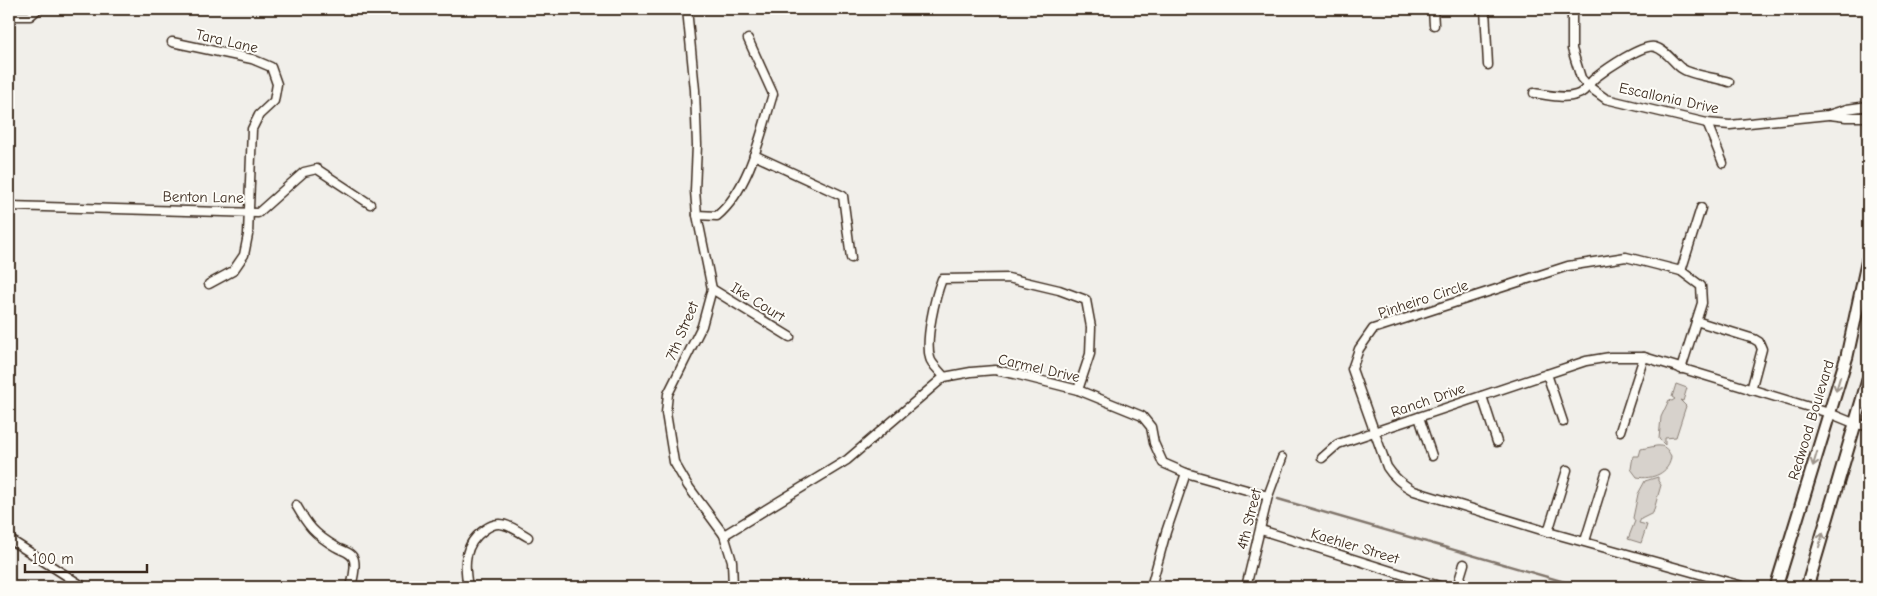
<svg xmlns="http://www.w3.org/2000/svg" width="1877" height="596" viewBox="0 0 1877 596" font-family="'Comic Neue',sans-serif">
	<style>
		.green { fill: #d7d2cc; stroke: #897e75 }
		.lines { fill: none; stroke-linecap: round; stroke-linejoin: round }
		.stream { stroke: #80746b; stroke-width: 2.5 }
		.street-casing { stroke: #3b2a1e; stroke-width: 11 }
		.secondary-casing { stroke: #3b2a1e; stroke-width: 15 }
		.street { stroke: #fdfcf7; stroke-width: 8 }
		.secondary { stroke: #fdfcf7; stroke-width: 11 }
		.oneway { stroke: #9c938a }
		.labels { text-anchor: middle; stroke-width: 4; stroke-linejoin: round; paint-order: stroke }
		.street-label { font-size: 15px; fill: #3b2a1e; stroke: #fdfcf7 }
	</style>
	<rect width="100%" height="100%" fill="#f1efea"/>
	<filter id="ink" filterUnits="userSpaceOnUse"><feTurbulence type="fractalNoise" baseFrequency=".02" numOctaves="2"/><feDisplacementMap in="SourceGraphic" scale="10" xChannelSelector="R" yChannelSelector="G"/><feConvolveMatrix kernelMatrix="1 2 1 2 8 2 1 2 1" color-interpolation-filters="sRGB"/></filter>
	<g filter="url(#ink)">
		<g class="green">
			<polygon points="1676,384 1687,388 1683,401 1680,400 1686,406 1676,437 1665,438 1665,445 1659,439 1661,417 1669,400 1672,401 1675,399 1672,397"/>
			<path d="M1656,446C1665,445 1667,449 1671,456C1670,473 1652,480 1637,477L1631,469L1633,456H1639L1641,449Z"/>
			<polygon points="1658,477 1658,481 1661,485 1653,513 1641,519 1639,523 1647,525 1641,543 1628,539 1635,521 1633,518 1638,494 1645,481"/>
		</g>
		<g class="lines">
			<polyline class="stream" points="1278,499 1582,587"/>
			<defs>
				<g id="street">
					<polyline points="687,9 695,90 697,145 695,191 697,215 712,289 702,326 668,394 666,413 674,462 688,486 724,535 732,561 733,587"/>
					<polyline points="1433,9 1434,25"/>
					<polyline points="1485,9 1488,65"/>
					<polyline points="1572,9 1572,49 1581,78 1588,86 1606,99 1707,123 1730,125 1828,115 1847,109 1868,106"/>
					<polyline points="9,16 30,16 38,9"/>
					<polyline points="172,42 252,59 271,67 277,84 274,101 259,115 252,129 248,235 244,255 233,271 209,284"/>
					<path d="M1534,93C1547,95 1564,99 1576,95C1586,92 1588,84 1595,78C1605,70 1643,43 1655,47C1666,50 1674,63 1681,68C1692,76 1716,77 1729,82"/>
					<polyline points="1830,115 1846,117 1868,117"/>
					<polyline points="1707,123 1723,163"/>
					<polyline points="754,155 843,196 851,258"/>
					<polyline points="9,206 258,213 304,172 317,169 370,204"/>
					<path d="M697,215L717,216C750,188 761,133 773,94L748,39"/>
					<polyline points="1681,271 1701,208"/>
					<polyline points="712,289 790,337"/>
					<polyline points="1696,321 1754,339 1759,342 1762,349 1751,390"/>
					<path d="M1681,369L1702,303L1701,286L1681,271L1626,257L1568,266L1373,329L1359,349L1352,369L1387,467C1394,478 1403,485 1414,491L1548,532L1746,587"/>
					<polyline points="1547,374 1563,422"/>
					<path d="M944,377C940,371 931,364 930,358C925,339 935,297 942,279L1008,278L1059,290L1086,300L1091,327L1090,354L1078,390"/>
					<polyline points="1482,396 1497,442"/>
					<polyline points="1419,417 1432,456"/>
					<polyline points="1620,431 1644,357"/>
					<polyline points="1322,458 1338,444 1586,361 1610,357 1644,357 1829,413 1856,424 1868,426"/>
					<path d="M296,505C308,526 314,534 336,547C342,551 352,552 354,560C356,568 353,579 351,587"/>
					<polyline points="1261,530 1442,587"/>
					<polyline points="1548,532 1567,470"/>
					<polyline points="724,535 847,460 944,377 971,372 995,370 1015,374 1078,390 1142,416 1151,427 1154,443 1163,463 1186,473 1268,496"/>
					<polyline points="9,539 84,587"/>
					<polyline points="1585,541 1606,473"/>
					<path d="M468,587C464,565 463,545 484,530C488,527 494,524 499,524C509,524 519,532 528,537"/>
					<polyline points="1151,587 1166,532 1186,473"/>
					<polyline points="1246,587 1268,496 1282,458"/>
					<polyline points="1457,587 1464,564"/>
				</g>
				<g id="secondary">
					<polyline points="1776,587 1847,356 1868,259"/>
					<polyline points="1807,587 1868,380"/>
				</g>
			</defs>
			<use href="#street" class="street-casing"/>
			<use href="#secondary" class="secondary-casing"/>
			<use href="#street" class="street"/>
			<use href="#secondary" class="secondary"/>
		</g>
		<defs><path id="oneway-shaft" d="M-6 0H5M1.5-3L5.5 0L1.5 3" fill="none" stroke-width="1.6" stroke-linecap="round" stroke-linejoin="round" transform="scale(1.25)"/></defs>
		<g class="oneway">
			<use href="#oneway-shaft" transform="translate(1838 384) rotate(107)"/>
			<use href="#oneway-shaft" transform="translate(1815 459) rotate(107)"/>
			<use href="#oneway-shaft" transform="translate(1821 540) rotate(-74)"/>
		</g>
	</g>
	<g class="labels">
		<g class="street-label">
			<text transform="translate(227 41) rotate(13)" y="5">Tara Lane</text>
			<text transform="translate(1669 98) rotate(12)" y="5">Escallonia Drive</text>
			<text transform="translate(203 197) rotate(1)" y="5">Benton Lane</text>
			<text transform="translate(1423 299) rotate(-18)" y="5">Pinheiro Circle</text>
			<text transform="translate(758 302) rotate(32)" y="5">Ike Court</text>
			<text transform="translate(682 331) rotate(-67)" y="5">7th Street</text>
			<text transform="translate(1039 368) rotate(13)" y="5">Carmel Drive</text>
			<text transform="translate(1428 400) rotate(-19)" y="5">Ranch Drive</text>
			<text transform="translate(1811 420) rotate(-73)" y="5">Redwood Boulevard</text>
			<text transform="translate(1249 519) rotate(-76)" y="5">4th Street</text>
			<text transform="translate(1355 546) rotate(17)" y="5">Kaehler Street</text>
		</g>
	</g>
	<rect width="1877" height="596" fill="none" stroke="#fdfcf7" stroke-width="30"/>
	<rect x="15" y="15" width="1847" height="566" fill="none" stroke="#3b2a1e" stroke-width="2" filter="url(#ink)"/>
	<path d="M25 564v8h122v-8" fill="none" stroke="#3b2a1e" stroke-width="2.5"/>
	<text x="32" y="564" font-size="15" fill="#3b2a1e" stroke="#fdfcf7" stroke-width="4" paint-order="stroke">100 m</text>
</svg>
